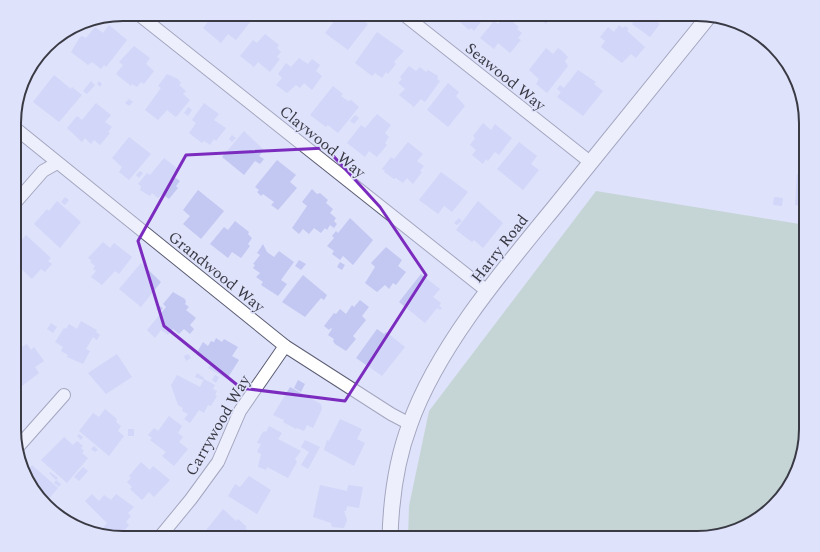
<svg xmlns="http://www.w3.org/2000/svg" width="820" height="552" viewBox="0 0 820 552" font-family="Spectral,serif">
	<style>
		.green { fill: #a6c6a7 }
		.building { fill: #c3c8f3 }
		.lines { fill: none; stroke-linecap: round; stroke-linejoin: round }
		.minor-casing { stroke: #5c5e74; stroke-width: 14 }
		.tertiary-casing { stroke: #5c5e74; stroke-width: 17 }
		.minor { stroke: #fff; stroke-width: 12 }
		.tertiary { stroke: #fff; stroke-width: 15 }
		.marked { fill: none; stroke: #7b2cbf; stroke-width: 3; stroke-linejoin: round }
		.labels { text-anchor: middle; stroke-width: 3.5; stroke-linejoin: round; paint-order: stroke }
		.street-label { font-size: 16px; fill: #393a44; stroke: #dfe2fb }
		.rim { fill: none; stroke: #393a44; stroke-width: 2 }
	</style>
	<rect width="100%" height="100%" fill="#dfe2fb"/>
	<polygon class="green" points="596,191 806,225 806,436 784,495 745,527 697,538 408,538 409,506 429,411"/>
	<g class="building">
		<polygon points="214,14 243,14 251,21 236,40 228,34 221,43 203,28"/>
		<polygon points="340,14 352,14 355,17 357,15 368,24 348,50 325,33"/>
		<polygon points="456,14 482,14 480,16 483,19 474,31 471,28 469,30 460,22 462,19"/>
		<polygon points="629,14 659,14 655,19 660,24 650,37 632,24 635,20"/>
		<polygon points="505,16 519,27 517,29 522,33 518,38 521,40 510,53 498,43 494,49 480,38 494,21 498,24"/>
		<polygon points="544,16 549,20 546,24 541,20"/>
		<polygon points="109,25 127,40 106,67 104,65 101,69 92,62 88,65 71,52 80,37 82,36 86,38 95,27 103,33"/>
		<polygon points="619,25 623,28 625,26 629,29 627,31 645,47 636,58 631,54 622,63 601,47 605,41 600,37 608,27 614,32"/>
		<polygon points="377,32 404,51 394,62 396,64 388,74 386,72 382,78 375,73 372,76 355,63"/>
		<polygon points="265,34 279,45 277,48 281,52 277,57 280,59 270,72 258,62 254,67 240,56 253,40 257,43"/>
		<polygon points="134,46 150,58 146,64 154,71 144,84 141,82 137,87 132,84 131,86 116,74 123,65 119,62"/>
		<polygon points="546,48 553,54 558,48 561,50 568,57 565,61 568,66 547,93 536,84 539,79 529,70"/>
		<polygon points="299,58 308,64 312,59 320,65 316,71 322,76 312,90 304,83 300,88 296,85 287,93 276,85 282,78 278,74 286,63 291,67"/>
		<polygon points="409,66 416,71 420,67 426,72 428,70 438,76 437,79 440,81 425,102 421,99 414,107 399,95 405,89 398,83 402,79 400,77"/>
		<polygon points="578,70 596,82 594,84 603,91 583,116 557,97 561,92 557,89 560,85 564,88"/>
		<polygon points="167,74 178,79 181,83 179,85 186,91 183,94 190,100 176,117 167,110 158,120 145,110 161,88 158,86"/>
		<polygon points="54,75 71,89 72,87 82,95 59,122 33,102"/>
		<polygon points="91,81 95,85 87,94 83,91"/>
		<polygon points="99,81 102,84 100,87 97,84"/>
		<polygon points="448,83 459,92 456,96 465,106 448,127 427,110"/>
		<polygon points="333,86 343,94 341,96 348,101 351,100 359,107 338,133 328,125 326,127 310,115"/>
		<polygon points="129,99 133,102 129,106 125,103"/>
		<polygon points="96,103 111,115 105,122 112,127 108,132 110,133 100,145 94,140 91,144 85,138 82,142 67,128 77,116 82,120"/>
		<polygon points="204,103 219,114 214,120 226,128 216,141 214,139 210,145 204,141 202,143 189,133 196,123 192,120"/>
		<polygon points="188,107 192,110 188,116 184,113"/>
		<polygon points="377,114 391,125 385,133 389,137 385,143 387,145 377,157 369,151 365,157 347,143 361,125 365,128"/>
		<polygon points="355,115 359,118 354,124 350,121"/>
		<polygon points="483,123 491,130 495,124 512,138 499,155 495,152 488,161 486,159 483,164 472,155 476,150 470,145 475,138 473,136"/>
		<polygon points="244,131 264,150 259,156 264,159 260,164 255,161 244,175 222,157"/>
		<polygon points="232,135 236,138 232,142 229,139"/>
		<polygon points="129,137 151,154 129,180 119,172 122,167 112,158"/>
		<polygon points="408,142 423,154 417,161 424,166 420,171 422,172 413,184 407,178 403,183 396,178 394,179 384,172 385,171 382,169 391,157 394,159"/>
		<polygon points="519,142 537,156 531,164 539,170 523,190 497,169"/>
		<polygon points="164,158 178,169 173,176 180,181 176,186 178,188 169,199 162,194 158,198 152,193 150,196 140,190 141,186 138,184 147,173 150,175"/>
		<polygon points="277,160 296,175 290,182 297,188 278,210 271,205 274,202 263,194 261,196 257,192 259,190 255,187"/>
		<polygon points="140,171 143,173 139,178 136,175"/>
		<polygon points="441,172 468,192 452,212 444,206 438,214 419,200"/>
		<polygon points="797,174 806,174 806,206 795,205"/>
		<polygon points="312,189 317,194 320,193 328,200 326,203 333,209 330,213 336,218 334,221 337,224 334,228 330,225 327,230 325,228 321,233 314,228 309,234 303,229 299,234 292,228 307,206 302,202"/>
		<polygon points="198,190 224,211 201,239 183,224 190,216 183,210"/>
		<polygon points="65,197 69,200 65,205 61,202"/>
		<polygon points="774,197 783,198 782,206 773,205"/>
		<polygon points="57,201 81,222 60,248 34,224 47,209 49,211"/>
		<polygon points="478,201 503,223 483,248 474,240 472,242 456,230"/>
		<polygon points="350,218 373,240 353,265 343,256 340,260 332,254 334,251 327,246 334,238 332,236 336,231 338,233"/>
		<polygon points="459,218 462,221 457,225 454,223"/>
		<polygon points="235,221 249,232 248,234 252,238 248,244 250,246 241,258 232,252 228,258 210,244 224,227 228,230"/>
		<polygon points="26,235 51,258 48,261 52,264 45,272 41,269 32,279 15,263 15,255 20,249 16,246"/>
		<polygon points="103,242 110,248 114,243 132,257 119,274 115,271 102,285 91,277 96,271 93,269 95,266 90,262 92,261 88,258"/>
		<polygon points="263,244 267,252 274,257 279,251 294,262 281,280 287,284 278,296 261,285 263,282 256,277 260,273 253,268 255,265 253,264 260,255 257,253"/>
		<polygon points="386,247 402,260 398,266 406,272 396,285 393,283 389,289 385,285 377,292 365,283 375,267 371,263"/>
		<polygon points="299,260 306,264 301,270 295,266"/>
		<polygon points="340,262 345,265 342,270 337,267"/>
		<polygon points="141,263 161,282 141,307 119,289"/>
		<polygon points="421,274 440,289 433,297 441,303 439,306 442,308 440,310 437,308 425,323 399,302"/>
		<polygon points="303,275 327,295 324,300 321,298 305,317 282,302"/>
		<polygon points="15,288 19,291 15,296"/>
		<polygon points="173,292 185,299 186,302 185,304 189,307 186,310 196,318 190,325 194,329 190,334 184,329 179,334 173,329 168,335 161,330 155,338 147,330 166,307 163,304"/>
		<polygon points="360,300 369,307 362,316 366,320 353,336 356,339 346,351 335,344 333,341 334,339 328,335 332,329 331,328 329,330 324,326 334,313 336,314 340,309 346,314 352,305 354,307"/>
		<polygon points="160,306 163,308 160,312 156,309"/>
		<polygon points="81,321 97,330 96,332 100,335 97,340 93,337 86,349 90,351 83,364 67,357 68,355 61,351 63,347 55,342 64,328 66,329 69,324 77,329"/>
		<polygon points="51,323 57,327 53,333 47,329"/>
		<polygon points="377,329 384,334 386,332 405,347 382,376 356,358"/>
		<polygon points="216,338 222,342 224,339 238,347 232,356 239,360 227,379 208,368 211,363 196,354 203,342 208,346 211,341 214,342"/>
		<polygon points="27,344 31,350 34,347 44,361 35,367 39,373 22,386 15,377 15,349 20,345 22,347"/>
		<polygon points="117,354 132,377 106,394 88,373"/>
		<polygon points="188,354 191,358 186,361 184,356"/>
		<polygon points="197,373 204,378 203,380 195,377"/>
		<polygon points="177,375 200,387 204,379 215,385 213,389 217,391 215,395 217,396 211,406 208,405 204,413 199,410 190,423 184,419 188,414 182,411 183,408 178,405 171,385"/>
		<polygon points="215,375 219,377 216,383 212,380"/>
		<polygon points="298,380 305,384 301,392 294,388"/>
		<polygon points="290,387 321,404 322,409 313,428 307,425 304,431 297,428 296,429 283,422 284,420 273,415"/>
		<polygon points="105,409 117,419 116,422 121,426 118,431 124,436 109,456 79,431 93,413 99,417"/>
		<polygon points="169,416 182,426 178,433 183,437 179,442 188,449 174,466 162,456 166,452 150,440 152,438 148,435 154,428 158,431"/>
		<polygon points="340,419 362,429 357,439 365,443 354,466 324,450 327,440 329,441"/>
		<polygon points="269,426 282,433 278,439 301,451 295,459 297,462 288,478 267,467 266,470 258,467 261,454 257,452 261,444 257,443 261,435 264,431 266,432"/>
		<rect x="128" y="429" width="6" height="7"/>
		<polygon points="79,434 83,437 81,440 77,436"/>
		<polygon points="64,437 73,445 77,441 83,446 81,448 84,451 82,453 88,458 67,483 41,460"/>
		<polygon points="305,440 320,447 308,469 301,465 309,452 301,447"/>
		<polygon points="94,446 98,450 95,452 91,449"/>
		<polygon points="141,462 150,470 153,466 170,480 154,497 149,492 142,500 130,489 132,487 127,482 131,478 129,476"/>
		<polygon points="32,465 58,488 45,503 28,483 25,474"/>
		<polygon points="83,467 88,471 79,481 74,477"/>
		<polygon points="50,472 58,478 56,480 49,473"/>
		<polygon points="249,476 271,490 257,514 228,496 235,484 240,487"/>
		<polygon points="56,480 61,484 59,487 54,483"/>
		<polygon points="320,485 347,491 348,485 363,487 359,508 347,506 346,511 344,511 347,520 344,528 332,527 331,523 313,517"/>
		<polygon points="92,494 99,501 104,495 111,500 116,494 134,507 128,513 131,516 126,522 129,525 120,535 119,533 115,537 103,528 107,523 85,501"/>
		<polygon points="48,503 52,506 51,508 46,504"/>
		<polygon points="223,509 236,521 238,519 247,527 245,528 250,532 244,538 207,538 203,534"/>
		<polygon points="85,523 91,528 83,525"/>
	</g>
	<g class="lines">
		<defs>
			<g id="minor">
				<polyline points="138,14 487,291"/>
				<polyline points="403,14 590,162"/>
				<polyline points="15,128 285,346 391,414 410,424"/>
				<polyline points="15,203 43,171 57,163"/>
				<polyline points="17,448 64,395"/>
				<polyline points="159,538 191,499 218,462 240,411 285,346"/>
			</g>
			<path id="tertiary" d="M390,538C391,499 396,461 410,424C437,348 502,271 553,209C605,144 657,80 709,16"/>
		</defs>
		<use href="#minor" class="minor-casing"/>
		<use href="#tertiary" class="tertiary-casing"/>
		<use href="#minor" class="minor"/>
		<use href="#tertiary" class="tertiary"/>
	</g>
	<path d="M0 0H820V552H0ZM326,148L380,207L426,275L345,401L241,388L164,326L138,241L186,155Z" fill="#dfe2fb" fill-opacity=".55" fill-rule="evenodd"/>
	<path class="marked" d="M326,148L380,207L426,275L345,401L241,388L164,326L138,241L186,155Z"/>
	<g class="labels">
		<g class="street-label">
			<text transform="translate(506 76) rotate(39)" y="6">Seawood Way</text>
			<text transform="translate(323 141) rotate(39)" y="6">Claywood Way</text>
			<text transform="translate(499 248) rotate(-52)" y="6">Harry Road</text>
			<text transform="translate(217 271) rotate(39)" y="6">Grandwood Way</text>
			<text transform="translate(217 425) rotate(-60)" y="6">Carrywood Way</text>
		</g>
	</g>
	<path d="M0 0H820V552H0ZM123 21H697A102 102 0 0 1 799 123V429A102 102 0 0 1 697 531H123A102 102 0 0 1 21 429V123A102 102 0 0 1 123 21Z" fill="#dfe2fb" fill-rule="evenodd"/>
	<path class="rim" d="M123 21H697A102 102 0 0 1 799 123V429A102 102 0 0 1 697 531H123A102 102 0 0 1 21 429V123A102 102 0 0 1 123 21Z"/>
</svg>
